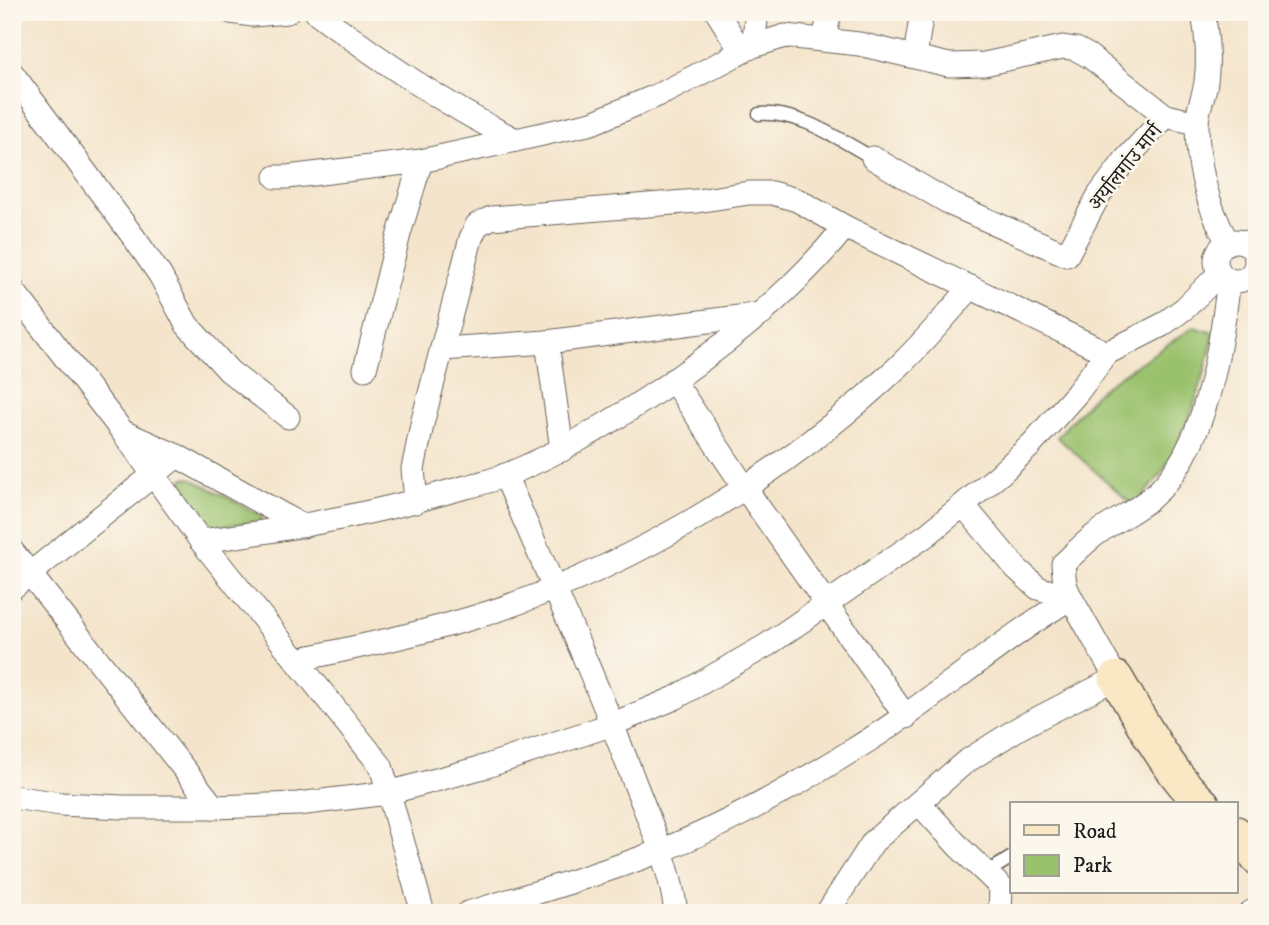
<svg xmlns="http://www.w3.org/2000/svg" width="1269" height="925" viewBox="0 0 1269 925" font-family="'IM FELL DW Pica','Noto Serif Devanagari',serif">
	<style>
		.green { fill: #9ac16c; stroke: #5b6e44; stroke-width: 2 }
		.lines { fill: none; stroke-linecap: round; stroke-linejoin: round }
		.lane-casing { stroke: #686259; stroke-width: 15 }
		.street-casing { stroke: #686259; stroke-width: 25 }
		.secondary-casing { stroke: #686259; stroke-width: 36 }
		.lane { stroke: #fff; stroke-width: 12 }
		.street { stroke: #fff; stroke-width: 23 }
		.secondary { stroke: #fae7c3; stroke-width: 33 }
		.labels { text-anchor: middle; stroke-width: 5; stroke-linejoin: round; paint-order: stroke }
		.street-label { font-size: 21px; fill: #1c1c1c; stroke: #fbf7ec }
	</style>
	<rect width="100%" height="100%" fill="#fbf7ec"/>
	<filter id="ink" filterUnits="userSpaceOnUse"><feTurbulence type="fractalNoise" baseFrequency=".0143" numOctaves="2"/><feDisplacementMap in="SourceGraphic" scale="14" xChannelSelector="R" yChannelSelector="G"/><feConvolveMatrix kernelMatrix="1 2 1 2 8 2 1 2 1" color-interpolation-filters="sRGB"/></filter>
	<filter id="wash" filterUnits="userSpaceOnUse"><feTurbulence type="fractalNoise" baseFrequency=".00686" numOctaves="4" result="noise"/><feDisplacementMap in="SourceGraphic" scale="28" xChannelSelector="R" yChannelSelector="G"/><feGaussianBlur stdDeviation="1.57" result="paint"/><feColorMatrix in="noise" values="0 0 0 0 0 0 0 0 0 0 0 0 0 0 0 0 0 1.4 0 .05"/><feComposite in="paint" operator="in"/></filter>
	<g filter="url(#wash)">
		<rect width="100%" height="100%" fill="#f4e4cb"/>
		<g class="green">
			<path d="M1194,327L1214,333C1204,382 1189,429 1162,472C1154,484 1143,495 1134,506L1057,437L1095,395L1111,382Z"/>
			<polygon points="184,478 191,478 262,516 262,521 216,527 211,525 180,486"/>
		</g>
	</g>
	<g filter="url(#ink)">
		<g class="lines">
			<defs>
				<g id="lane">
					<path d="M759,114C800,111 838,139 873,158"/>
					<polyline points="986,873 1012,857"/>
				</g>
				<g id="street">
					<polyline points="231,12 253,15 287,12"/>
					<path d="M316,12C380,60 445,105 516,140"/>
					<polyline points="717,12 741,51"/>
					<path d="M1203,12C1207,35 1209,59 1206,82C1204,96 1197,110 1197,124C1197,165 1208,207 1228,243"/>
					<polyline points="824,39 830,12"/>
					<polyline points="753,46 757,12"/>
					<polyline points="915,56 922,12"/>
					<polyline points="12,73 135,239 160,275 187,325 229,371 288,417"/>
					<polyline points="873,158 953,205 1067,255 1099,195 1126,159 1166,116"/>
					<polyline points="276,177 287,177 421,161 592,123 665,92 753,46 785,36 859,44 949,65 984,64 1063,47 1076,49 1089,56 1166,116 1197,123"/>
					<circle cx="1236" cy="261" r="20"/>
					<polyline points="12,289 122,431 201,541 381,766 423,913"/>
					<polyline points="547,342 562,450"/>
					<polyline points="442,349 547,342 762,314"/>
					<polyline points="365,369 399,234 421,161"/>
					<polyline points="673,380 745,488 906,717"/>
					<polyline points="123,432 177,456 303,526"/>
					<path d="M505,475C549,577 595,677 634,781C650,823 671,867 676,913"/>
					<polyline points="416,502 413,469 423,420 471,238 477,225 491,218 697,201 749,193 772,193 797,200 845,227 1107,353"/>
					<polyline points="964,506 1016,568 1038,588 1071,598"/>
					<path d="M201,541C286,530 369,515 451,491C469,486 489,482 506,475C556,455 601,428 646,399C720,350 789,296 845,227"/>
					<polyline points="12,551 214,807"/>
					<polyline points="12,588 177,456"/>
					<path d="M297,660C361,646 426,633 488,613C638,564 785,474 899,366C925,341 948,314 971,287"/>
					<polyline points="12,797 61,804 123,807 214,807 298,804 388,793 487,766 613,724 675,698 767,645 928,534 1000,474 1031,445 1077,393 1107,353 1162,325 1185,308 1220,273"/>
					<polyline points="919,803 960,848 1001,887 1000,913"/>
					<path d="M468,913C532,894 597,875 660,851C727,825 792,788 853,750C929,704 995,644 1071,598"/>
					<path d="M827,913L873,842L964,763L1019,728L1116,678L1071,598L1065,585L1063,564C1075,553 1086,541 1099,532C1116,520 1136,511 1152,497C1206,452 1221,346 1229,280"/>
					<polyline points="1250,913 1257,909"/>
				</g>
				<g id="secondary">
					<path d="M1116,678C1140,718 1168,773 1203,804"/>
					<polyline points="1236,833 1257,858"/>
				</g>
			</defs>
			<use href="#lane" class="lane-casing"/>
			<use href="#street" class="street-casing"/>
			<use href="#secondary" class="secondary-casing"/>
			<use href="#lane" class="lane"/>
			<use href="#street" class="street"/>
			<use href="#secondary" class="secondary"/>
		</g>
	</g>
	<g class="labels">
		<g class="street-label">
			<text transform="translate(1125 167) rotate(-51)" y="7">अर्यालगांउ मार्ग</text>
		</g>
	</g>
	<rect width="1269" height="925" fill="none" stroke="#fbf7ec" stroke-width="42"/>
	<rect x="1010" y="802" width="228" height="91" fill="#fbf7ec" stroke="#a29f99" stroke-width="2"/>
	<rect x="1024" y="825" width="35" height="10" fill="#fae7c3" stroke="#a29f99" stroke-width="2"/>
	<text x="1073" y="838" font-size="21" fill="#1c1c1c">Road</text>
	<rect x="1024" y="855" width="35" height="21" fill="#9ac16c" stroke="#a29f99" stroke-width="2"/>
	<text x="1073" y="872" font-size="21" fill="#1c1c1c">Park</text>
</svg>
